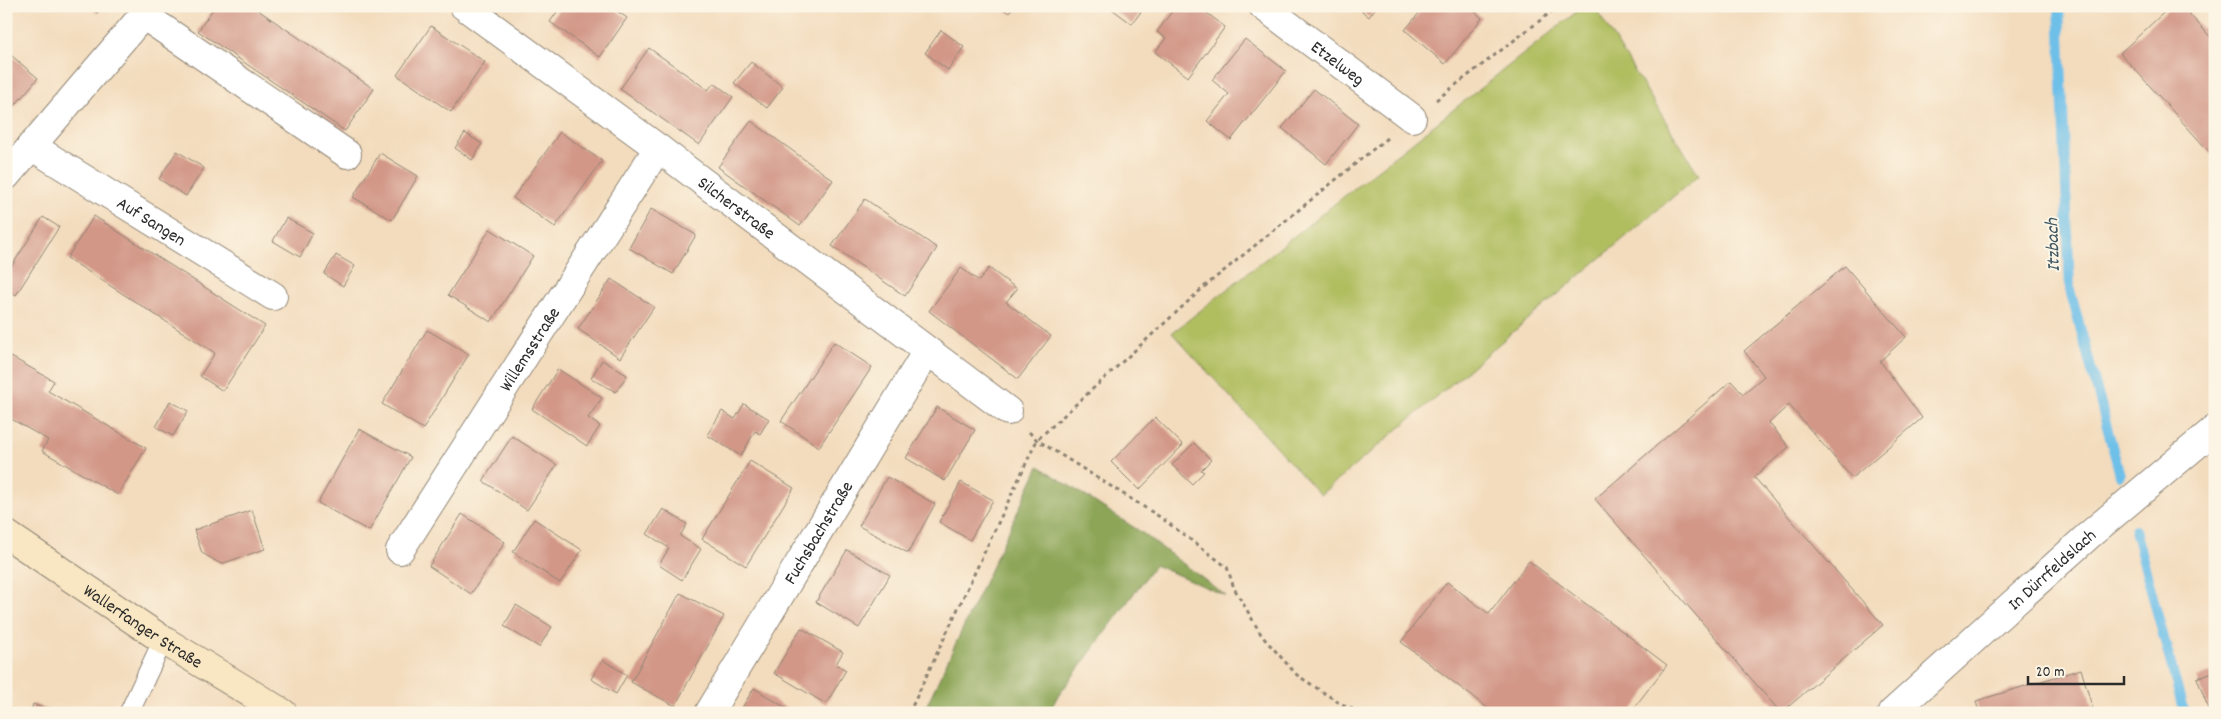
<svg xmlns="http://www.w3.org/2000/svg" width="2221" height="719" viewBox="0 0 2221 719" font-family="Dekko,sans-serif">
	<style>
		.green { fill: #b0be60; stroke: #6e7446 }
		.forest { fill: #8ca556; stroke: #5c6840 }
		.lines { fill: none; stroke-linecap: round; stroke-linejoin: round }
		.stream { stroke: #6ec0e9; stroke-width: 10 }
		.building { fill: #d29787 }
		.service-casing { stroke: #8f8474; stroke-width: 21 }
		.minor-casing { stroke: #8f8474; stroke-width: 30 }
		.secondary-casing { stroke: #8f8474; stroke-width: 30 }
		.path { stroke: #8f8474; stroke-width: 3; stroke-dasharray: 4 4; stroke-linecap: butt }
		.service { stroke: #fff; stroke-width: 19 }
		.minor { stroke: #fff; stroke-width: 28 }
		.secondary { stroke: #f9e7c3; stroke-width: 28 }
		.labels { text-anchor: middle; stroke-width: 4; stroke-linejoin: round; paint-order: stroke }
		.street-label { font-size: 18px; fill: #2b2b2b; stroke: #fcf5e5 }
		.water-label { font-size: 19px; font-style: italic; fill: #3f5864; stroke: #fcf5e5 }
	</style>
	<rect width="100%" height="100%" fill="#fcf5e5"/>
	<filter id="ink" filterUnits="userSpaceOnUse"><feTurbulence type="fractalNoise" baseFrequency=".02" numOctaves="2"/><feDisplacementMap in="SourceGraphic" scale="10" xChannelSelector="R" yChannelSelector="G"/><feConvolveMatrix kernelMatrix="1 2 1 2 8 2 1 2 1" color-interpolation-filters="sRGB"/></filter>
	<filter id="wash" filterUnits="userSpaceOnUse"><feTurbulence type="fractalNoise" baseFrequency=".0096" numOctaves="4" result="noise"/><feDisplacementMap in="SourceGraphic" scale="20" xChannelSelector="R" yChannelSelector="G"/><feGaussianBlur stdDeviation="1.12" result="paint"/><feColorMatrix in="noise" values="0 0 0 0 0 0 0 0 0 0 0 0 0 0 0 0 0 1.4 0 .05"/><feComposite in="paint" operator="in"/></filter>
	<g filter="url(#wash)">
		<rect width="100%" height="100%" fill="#f3dcbd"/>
		<polygon class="green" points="1584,6 1594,6 1699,175 1320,495 1172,333"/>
		<polygon class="forest" points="1039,466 1141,532 1226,596 1155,565 1056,699 1049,713 923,713"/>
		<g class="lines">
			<g class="stream">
				<polyline points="2059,6 2070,290 2120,475"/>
				<polyline points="2135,530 2184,713"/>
			</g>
		</g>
		<g id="blocks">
			<g class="building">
				<polygon points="89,6 103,6 97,13"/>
				<polygon points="215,6 252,6 374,89 345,131 198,31"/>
				<polygon points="561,6 610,6 627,18 600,57 550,22"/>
				<polygon points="999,6 1014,6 1009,13"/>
				<polygon points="1108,6 1145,6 1132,24"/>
				<polygon points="1176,6 1198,6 1225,27 1188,77 1155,52 1166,38 1157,32"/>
				<polygon points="1356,6 1377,6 1369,17"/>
				<polygon points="1425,6 1468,6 1482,18 1445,64 1405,30"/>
				<polygon points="2171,6 2182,6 2215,42 2215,158 2120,53"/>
				<polygon points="431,26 485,62 451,112 397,75"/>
				<polygon points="941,30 964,47 948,70 925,53"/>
				<polygon points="1245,39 1286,71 1231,140 1207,121 1229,94 1212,80"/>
				<polygon points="649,48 708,90 714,83 733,97 699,145 620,89"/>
				<polygon points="6,51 38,78 6,116"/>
				<polygon points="751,62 783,87 767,108 734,83"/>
				<polygon points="1314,89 1358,124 1326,164 1282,128"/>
				<polygon points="751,121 833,180 800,226 718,167"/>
				<polygon points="560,132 602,161 555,227 513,198"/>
				<polygon points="465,133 482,144 472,160 455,148"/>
				<polygon points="177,151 204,168 186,196 159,179"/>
				<polygon points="380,153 418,176 392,220 353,197"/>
				<polygon points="865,199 937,248 905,296 832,246"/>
				<polygon points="651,209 696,235 673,274 629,248"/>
				<polygon points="94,216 265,326 223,391 200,376 215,353 67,258"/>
				<polygon points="43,217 59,227 16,295 6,289 6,275"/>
				<polygon points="286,218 313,233 300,257 273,241"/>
				<polygon points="490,229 533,256 491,322 448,295"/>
				<polygon points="336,255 355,266 343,286 324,274"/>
				<polygon points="1845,266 1906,337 1880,361 1922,418 1852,478 1789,405 1769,423 1789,447 1754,477 1883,625 1781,713 1595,499 1731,381 1743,394 1764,376 1744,351"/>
				<polygon points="961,268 979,281 989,268 1017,289 1006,302 1051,336 1018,379 929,311"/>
				<polygon points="611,279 654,307 620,358 578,329"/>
				<polygon points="427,330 469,354 423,429 382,404"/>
				<polygon points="834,342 872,367 819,447 781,421"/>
				<polygon points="6,354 54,381 48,391 146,448 118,495 42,451 48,440 6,416"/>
				<polygon points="602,360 627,375 616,392 591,378"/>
				<polygon points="558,369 602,398 588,418 600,426 587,446 532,409"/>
				<polygon points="170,401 188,411 173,436 156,427"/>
				<polygon points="744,404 769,419 760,434 755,431 741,456 707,435 722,411 735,419"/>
				<polygon points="937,407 975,430 945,481 906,458"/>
				<polygon points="1155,417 1183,445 1139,490 1111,462"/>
				<polygon points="359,429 411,457 369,531 318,503"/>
				<polygon points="512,436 557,465 527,510 483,481"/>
				<polygon points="1194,443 1211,460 1201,470 1204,472 1192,484 1172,465"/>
				<polygon points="750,461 794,488 746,566 702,539"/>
				<polygon points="887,477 935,504 908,553 859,526"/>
				<polygon points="961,482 993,500 970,540 939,522"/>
				<polygon points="663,509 687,524 680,536 701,549 682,580 659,565 669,548 647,534"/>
				<polygon points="252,510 265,549 221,564 202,553 194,530"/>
				<polygon points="462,514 505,542 471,594 429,566"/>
				<polygon points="534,519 582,550 560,583 513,552"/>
				<polygon points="847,550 890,575 859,628 816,602"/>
				<polygon points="1529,561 1667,665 1630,713 1494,713 1401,642 1447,582 1489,614"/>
				<polygon points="680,593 724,616 675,706 631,682"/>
				<polygon points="516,605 552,627 539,647 504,626"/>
				<polygon points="801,628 843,652 836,664 846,670 826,704 774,673"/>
				<polygon points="603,660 627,675 616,694 591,679"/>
				<polygon points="2081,669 2094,713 1979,713 1976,701"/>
				<polygon points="2215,671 2215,713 2210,713 2197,678"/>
				<polygon points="754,688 794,713 739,713"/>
				<polygon points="33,704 56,713 30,713"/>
			</g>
		</g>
	</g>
	<g filter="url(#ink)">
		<use href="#blocks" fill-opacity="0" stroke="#8f8474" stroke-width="1"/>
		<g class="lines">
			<defs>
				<polyline id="service" points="129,713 163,640"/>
				<g id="minor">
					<path id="s1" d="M464,6L658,148L1008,411"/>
					<path id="s2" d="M1263,6L1412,118"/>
					<polyline points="143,15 347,154"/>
					<path id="s3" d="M31,146L273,296"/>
					<polyline points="6,176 151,6"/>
					<path id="s4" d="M400,550L658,148"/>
					<path id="s5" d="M709,713L927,351"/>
					<path id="s6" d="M1892,713L2088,536L2215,429"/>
				</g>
				<g id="secondary">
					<path id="s7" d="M6,534L163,640L283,713"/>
				</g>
			</defs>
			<use href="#service" class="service-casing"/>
			<use href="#minor" class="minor-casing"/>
			<use href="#secondary" class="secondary-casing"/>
			<g class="path">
				<polyline points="1436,100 1559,6"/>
				<polyline points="1029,432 1037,440 1160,517 1227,567 1234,588 1262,636 1297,675 1338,702 1361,713"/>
				<polyline points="909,713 1037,440 1204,287 1387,138"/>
			</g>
			<use href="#service" class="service"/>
			<use href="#minor" class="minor"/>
			<use href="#secondary" class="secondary"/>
		</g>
	</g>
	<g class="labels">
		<g class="street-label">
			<text dy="6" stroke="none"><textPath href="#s2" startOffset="94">Etzelweg</textPath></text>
			<text dy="6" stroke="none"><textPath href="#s1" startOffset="339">Silcherstraße</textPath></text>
			<text dy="6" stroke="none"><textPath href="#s3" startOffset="142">Auf Sangen</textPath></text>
			<text dy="6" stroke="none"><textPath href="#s4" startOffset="239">Willemsstraße</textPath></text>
			<text dy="6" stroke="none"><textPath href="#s5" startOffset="211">Fuchsbachstraße</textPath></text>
			<text dy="6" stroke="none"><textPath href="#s6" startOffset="215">In Dürrfeldslach</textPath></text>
			<text dy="6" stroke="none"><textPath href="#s7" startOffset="165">Wallerfanger Straße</textPath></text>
		</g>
		<g class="water-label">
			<text transform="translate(2051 245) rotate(-92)" y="7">Itzbach</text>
		</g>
	</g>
	<rect width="2221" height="719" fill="none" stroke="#fcf5e5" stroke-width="25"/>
	<path d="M2028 676v8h96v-8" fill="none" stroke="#2b2b2b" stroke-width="2.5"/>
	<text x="2036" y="676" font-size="15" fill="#2b2b2b" stroke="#fcf5e5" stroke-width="4" paint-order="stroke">20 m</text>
</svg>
